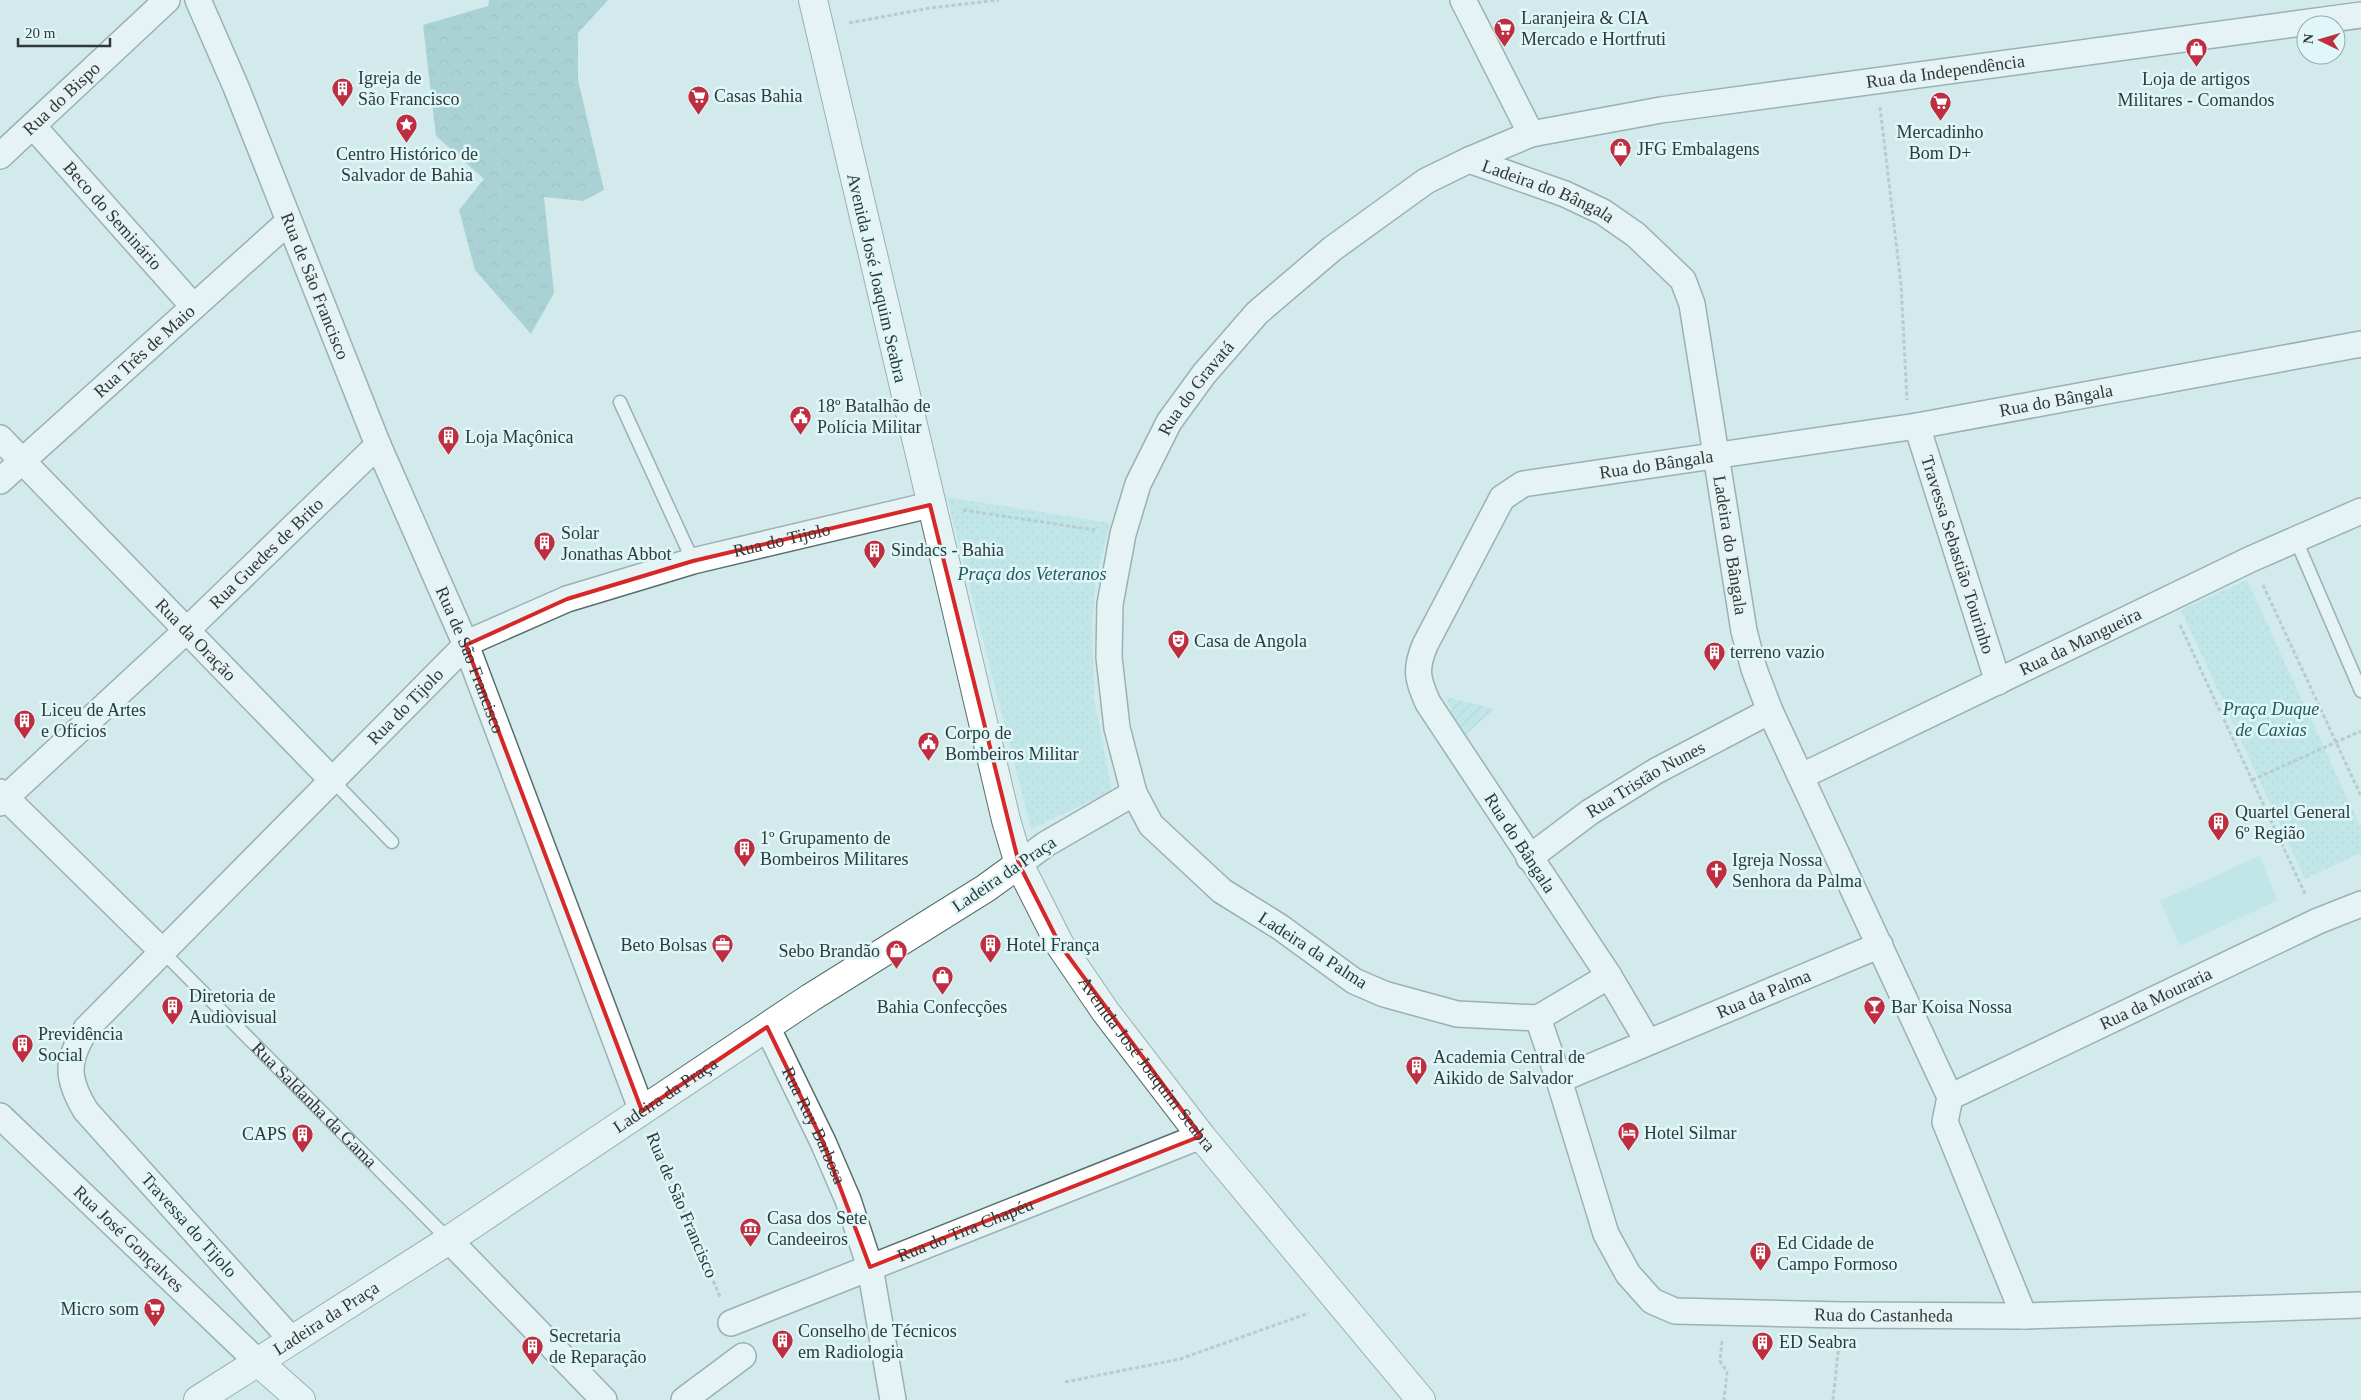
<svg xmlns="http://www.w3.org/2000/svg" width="2361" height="1400" viewBox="0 0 2361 1400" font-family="Georgia,serif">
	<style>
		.grass { fill: #aee3e5 }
		.forest { fill: url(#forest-crowns) }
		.park { fill: url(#park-dots) }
		.garden { fill: url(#garden-furrows) }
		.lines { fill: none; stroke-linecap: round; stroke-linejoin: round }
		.service-casing { stroke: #586d6e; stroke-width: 15 }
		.minor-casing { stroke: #586d6e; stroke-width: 28 }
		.tertiary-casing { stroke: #586d6e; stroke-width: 30 }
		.secondary-casing { stroke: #586d6e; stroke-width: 30 }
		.path { stroke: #97a9aa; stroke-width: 3; stroke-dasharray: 4 2.5; stroke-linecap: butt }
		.service { stroke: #fff; stroke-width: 12 }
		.minor { stroke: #fff; stroke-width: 25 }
		.tertiary { stroke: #fff; stroke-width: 28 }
		.secondary { stroke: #fff; stroke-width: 28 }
		.marked { fill: none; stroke: #d62828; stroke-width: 4; stroke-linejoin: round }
		.labels { text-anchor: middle; stroke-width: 5; stroke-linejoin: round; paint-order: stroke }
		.poi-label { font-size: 18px; fill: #30393a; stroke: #dff7f8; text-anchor: start }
		.street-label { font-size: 18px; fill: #30393a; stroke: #dff7f8 }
		.park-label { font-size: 18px; font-style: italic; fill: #23585a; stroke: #dff7f8 }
	</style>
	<defs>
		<pattern id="forest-crowns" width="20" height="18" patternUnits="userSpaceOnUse" patternTransform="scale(1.25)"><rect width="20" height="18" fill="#7ab6b8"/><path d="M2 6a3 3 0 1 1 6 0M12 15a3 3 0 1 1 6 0" fill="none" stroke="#649597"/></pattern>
		<pattern id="park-dots" width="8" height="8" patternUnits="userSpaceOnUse" patternTransform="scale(1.25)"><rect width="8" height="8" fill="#aee3e5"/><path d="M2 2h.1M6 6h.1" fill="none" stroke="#96c4c5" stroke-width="1.8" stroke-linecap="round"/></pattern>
		<pattern id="garden-furrows" width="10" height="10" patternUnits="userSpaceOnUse" patternTransform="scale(1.25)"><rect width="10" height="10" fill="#aee3e5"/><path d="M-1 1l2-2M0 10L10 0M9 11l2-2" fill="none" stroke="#96c4c5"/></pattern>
	</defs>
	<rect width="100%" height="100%" fill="#d2eaeb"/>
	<polygon class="grass" points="2259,856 2278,900 2180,946 2160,901"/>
	<polygon class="forest" points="489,0 608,0 578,33 578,80 604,190 583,201 544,197 554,293 531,334 475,270 459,210 484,179 436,136 423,25 488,6"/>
	<g class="park">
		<polygon points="947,497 1110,523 1096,579 1092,623 1094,699 1112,791 1031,829"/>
		<polygon points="2247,580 2361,828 2361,853 2305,879 2181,610"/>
	</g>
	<polygon class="garden" points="1447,697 1494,709 1459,741"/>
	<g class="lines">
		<defs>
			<g id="service">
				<polyline points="620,402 693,561"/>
				<polyline points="2296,540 2361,691"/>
				<polyline points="332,780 392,842"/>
				<path id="s1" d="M163,952L449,1240"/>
			</g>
			<g id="minor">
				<path id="s2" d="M198,0L236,87L378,445L466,645L642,1111"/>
				<polyline points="1463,0 1531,134"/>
				<path id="s3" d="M33,126L193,306"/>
				<path id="s4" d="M0,156L167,0"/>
				<path id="s5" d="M1469,160L1565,194L1603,212L1636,235L1683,280L1692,304L1744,631L1754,669L1770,711L1950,1097L1945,1122L2024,1316"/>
				<path id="s6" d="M1917,426L1998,682"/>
				<path id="s7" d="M0,438L332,780"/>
				<path id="s8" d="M0,481L288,222"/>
				<path id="s9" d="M1802,776L2251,559L2361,511"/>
				<polyline points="0,792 163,952"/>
				<path id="s10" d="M0,803L188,629L378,445"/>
				<path id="s11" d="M1529,858L1590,812L1656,771L1770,711"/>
				<polyline points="1019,864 1046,844 1134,793"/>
				<path id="s12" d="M1609,976L1428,703C1417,679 1415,669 1425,645L1502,498L1523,484L1917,426L2361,344"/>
				<path id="s13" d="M1538,1018L1457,1014L1384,994L1354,981L1280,927L1222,891L1151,825L1134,793L1117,728L1109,657L1110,604L1123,534L1138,484L1169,422L1204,374L1257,313L1332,249L1426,181L1469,160L1531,134L1661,110L2361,15"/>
				<path id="s14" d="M1538,1018L1559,1080L1606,1234L1628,1274L1652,1301L1675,1311L1842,1315L2024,1316L2361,1305"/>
				<polyline points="1538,1018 1609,976 1648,1042"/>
				<path id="s15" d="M767,1027L823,1142L848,1200L870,1267L893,1400"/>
				<path id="s16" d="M1559,1080L1880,945"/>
				<path id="s17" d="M1950,1097L2318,921L2361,904"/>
				<path id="s18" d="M0,1116L258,1362"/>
				<polyline points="449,1240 604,1400"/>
				<path id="s19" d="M731,1323L1201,1136"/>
				<path id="s20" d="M291,1339L86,1111C66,1078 66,1061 86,1029L466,645L476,639L567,599L693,561L930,505"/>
				<polyline points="684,1400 743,1356"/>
			</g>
			<g id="tertiary">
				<path id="s21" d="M1019,864L1060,945L1105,1011L1201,1136L1421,1400"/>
			</g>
			<g id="secondary">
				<polyline points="258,1362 301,1400"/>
				<path id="s22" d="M198,1400L449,1240L810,998L986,888L1019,864L1006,820L813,0"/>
			</g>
		</defs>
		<use href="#service" class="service-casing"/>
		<use href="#minor" class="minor-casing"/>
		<use href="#tertiary" class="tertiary-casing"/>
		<use href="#secondary" class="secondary-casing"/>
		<g class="path">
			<polyline points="849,23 930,8 999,0"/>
			<polyline points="1880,107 1901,284 1907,400"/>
			<polyline points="963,510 1095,530"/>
			<polyline points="2263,585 2361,796"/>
			<polyline points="2180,625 2306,896"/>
			<polyline points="2252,780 2361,731"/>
			<polyline points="653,1137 720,1297"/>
			<polyline points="1722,1341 1720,1361 1727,1372 1724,1400"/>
			<polyline points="1065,1382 1180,1359 1309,1313"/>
			<polyline points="1833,1400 1839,1343"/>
		</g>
		<use href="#service" class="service"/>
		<use href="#minor" class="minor"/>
		<use href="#tertiary" class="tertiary"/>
		<use href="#secondary" class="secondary"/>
	</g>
	<path d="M0 0H2361V1400H0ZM930,505L1019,864L1060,945L1201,1136L870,1267L823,1142L767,1027L642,1111L466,645L567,599L693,561Z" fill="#d2eaeb" fill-opacity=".55" fill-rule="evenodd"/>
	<path class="marked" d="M930,505L1019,864L1060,945L1201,1136L870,1267L823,1142L767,1027L642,1111L466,645L567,599L693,561Z"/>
	<defs>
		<symbol id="supermarket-pin" viewBox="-11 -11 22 30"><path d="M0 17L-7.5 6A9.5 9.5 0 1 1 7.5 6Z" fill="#be2d40" stroke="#dff7f8"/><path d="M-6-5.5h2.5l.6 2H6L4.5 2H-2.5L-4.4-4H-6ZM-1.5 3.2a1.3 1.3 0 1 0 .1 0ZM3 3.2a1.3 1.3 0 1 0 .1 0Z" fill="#fff"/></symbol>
		<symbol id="shop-pin" viewBox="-11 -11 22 30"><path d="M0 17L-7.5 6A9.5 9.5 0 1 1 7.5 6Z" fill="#be2d40" stroke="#dff7f8"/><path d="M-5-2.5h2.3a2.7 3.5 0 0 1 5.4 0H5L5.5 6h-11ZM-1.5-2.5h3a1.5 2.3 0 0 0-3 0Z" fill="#fff"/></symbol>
		<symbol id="building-pin" viewBox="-11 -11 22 30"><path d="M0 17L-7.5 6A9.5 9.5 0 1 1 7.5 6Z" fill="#be2d40" stroke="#dff7f8"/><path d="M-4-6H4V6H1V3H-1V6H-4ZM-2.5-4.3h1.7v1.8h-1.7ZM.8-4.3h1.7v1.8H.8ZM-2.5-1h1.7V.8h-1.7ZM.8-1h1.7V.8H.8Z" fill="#fff"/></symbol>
		<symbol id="sight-pin" viewBox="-11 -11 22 30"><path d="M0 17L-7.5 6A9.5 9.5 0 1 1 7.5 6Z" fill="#be2d40" stroke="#dff7f8"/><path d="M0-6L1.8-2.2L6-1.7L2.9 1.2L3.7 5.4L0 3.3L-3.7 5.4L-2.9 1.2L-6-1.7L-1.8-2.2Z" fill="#fff"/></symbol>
		<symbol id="civic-pin" viewBox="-11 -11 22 30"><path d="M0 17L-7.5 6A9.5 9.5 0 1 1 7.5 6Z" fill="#be2d40" stroke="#dff7f8"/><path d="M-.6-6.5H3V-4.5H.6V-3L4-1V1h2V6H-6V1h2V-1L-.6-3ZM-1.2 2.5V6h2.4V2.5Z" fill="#fff"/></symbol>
		<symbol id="theatre-pin" viewBox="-11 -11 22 30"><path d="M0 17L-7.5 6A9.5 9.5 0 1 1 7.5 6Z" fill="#be2d40" stroke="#dff7f8"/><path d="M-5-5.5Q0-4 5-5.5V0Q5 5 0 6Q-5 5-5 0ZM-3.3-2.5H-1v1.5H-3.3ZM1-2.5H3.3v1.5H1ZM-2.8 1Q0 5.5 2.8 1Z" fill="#fff"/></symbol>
		<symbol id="church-pin" viewBox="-11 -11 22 30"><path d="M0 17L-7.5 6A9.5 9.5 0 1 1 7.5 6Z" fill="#be2d40" stroke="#dff7f8"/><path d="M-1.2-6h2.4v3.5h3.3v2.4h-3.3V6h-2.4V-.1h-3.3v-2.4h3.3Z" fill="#fff"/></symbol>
		<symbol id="office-pin" viewBox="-11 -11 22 30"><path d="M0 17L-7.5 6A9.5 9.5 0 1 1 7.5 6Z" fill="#be2d40" stroke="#dff7f8"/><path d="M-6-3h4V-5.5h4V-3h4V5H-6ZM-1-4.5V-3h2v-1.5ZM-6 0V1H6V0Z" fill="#fff"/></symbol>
		<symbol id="bar-pin" viewBox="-11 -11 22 30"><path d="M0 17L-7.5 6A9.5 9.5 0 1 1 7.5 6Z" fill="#be2d40" stroke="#dff7f8"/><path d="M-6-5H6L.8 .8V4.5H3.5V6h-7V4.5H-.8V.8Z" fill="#fff"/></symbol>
		<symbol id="hotel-pin" viewBox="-11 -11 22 30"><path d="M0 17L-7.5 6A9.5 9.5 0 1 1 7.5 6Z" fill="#be2d40" stroke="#dff7f8"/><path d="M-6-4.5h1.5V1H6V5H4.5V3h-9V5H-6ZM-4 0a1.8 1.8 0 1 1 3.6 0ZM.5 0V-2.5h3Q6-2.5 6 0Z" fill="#fff"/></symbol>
		<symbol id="museum-pin" viewBox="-11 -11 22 30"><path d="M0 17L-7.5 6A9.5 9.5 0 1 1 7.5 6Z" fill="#be2d40" stroke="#dff7f8"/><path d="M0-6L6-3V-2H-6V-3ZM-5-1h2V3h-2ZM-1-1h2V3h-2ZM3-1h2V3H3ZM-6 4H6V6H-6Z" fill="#fff"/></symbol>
	</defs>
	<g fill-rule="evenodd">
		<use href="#supermarket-pin" x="1492" y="16" width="25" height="34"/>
		<use href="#shop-pin" x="2184" y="36" width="25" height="34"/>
		<use href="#building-pin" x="330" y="76" width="25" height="34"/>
		<use href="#supermarket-pin" x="686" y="84" width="25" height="34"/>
		<use href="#supermarket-pin" x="1928" y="90" width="25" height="34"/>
		<use href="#sight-pin" x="394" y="112" width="25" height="34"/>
		<use href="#shop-pin" x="1608" y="136" width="25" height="34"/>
		<use href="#civic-pin" x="788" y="404" width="25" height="34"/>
		<use href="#building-pin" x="436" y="424" width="25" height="34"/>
		<use href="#building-pin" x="532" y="530" width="25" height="34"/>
		<use href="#building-pin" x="862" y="538" width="25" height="34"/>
		<use href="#theatre-pin" x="1166" y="628" width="25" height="34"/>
		<use href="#building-pin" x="1702" y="640" width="25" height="34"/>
		<use href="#building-pin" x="12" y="708" width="25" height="34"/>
		<use href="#civic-pin" x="916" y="730" width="25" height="34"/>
		<use href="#building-pin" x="2206" y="810" width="25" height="34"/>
		<use href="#building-pin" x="732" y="836" width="25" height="34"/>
		<use href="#church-pin" x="1704" y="858" width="25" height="34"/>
		<use href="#office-pin" x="710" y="932" width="25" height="34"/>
		<use href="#building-pin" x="978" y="932" width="25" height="34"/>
		<use href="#shop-pin" x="884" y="938" width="25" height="34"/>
		<use href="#shop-pin" x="930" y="964" width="25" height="34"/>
		<use href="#building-pin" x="160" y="994" width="25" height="34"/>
		<use href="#bar-pin" x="1862" y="994" width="25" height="34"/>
		<use href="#building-pin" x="10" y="1032" width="25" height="34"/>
		<use href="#building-pin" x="1404" y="1054" width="25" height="34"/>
		<use href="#hotel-pin" x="1616" y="1120" width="25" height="34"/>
		<use href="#building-pin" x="290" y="1122" width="25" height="34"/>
		<use href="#museum-pin" x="738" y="1216" width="25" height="34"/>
		<use href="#building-pin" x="1748" y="1240" width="25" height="34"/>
		<use href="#supermarket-pin" x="142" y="1296" width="25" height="34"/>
		<use href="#building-pin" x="770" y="1328" width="25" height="34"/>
		<use href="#building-pin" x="1750" y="1330" width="25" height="34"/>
		<use href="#building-pin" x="520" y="1334" width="25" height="34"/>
	</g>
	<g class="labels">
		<g class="poi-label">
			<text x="1521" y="24">Laranjeira &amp; CIA<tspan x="1521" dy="21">Mercado e Hortfruti</tspan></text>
			<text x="358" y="84">Igreja de<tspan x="358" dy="21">São Francisco</tspan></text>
			<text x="2196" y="85" text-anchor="middle">Loja de artigos<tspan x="2196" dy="21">Militares - Comandos</tspan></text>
			<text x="714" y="102">Casas Bahia</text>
			<text x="1940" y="138" text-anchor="middle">Mercadinho<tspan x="1940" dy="21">Bom D+</tspan></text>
			<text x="1637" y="155">JFG Embalagens</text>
			<text x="407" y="160" text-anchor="middle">Centro Histórico de<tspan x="407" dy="21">Salvador de Bahia</tspan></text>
			<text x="817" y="412">18º Batalhão de<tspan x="817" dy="21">Polícia Militar</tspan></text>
			<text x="465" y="443">Loja Maçônica</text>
			<text x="561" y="539">Solar<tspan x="561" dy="21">Jonathas Abbot</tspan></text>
			<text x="891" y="556">Sindacs - Bahia</text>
			<text x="1194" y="647">Casa de Angola</text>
			<text x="1730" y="658">terreno vazio</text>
			<text x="41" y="716">Liceu de Artes<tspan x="41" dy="21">e Ofícios</tspan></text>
			<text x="945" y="739">Corpo de<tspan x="945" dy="21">Bombeiros Militar</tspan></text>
			<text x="2235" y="818">Quartel General<tspan x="2235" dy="21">6º Região</tspan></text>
			<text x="760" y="844">1º Grupamento de<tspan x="760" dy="21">Bombeiros Militares</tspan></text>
			<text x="1732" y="866">Igreja Nossa<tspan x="1732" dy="21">Senhora da Palma</tspan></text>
			<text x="707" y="951" text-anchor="end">Beto Bolsas</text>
			<text x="1006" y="951">Hotel França</text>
			<text x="880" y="957" text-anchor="end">Sebo Brandão</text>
			<text x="189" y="1002">Diretoria de<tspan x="189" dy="21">Audiovisual</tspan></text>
			<text x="942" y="1013" text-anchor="middle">Bahia Confecções</text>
			<text x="1891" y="1013">Bar Koisa Nossa</text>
			<text x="38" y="1040">Previdência<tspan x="38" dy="21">Social</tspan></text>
			<text x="1433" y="1063">Academia Central de<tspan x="1433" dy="21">Aikido de Salvador</tspan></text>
			<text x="1644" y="1139">Hotel Silmar</text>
			<text x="287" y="1140" text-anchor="end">CAPS</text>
			<text x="767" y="1224">Casa dos Sete<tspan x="767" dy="21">Candeeiros</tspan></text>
			<text x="1777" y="1249">Ed Cidade de<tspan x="1777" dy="21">Campo Formoso</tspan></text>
			<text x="139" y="1315" text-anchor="end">Micro som</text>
			<text x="798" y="1337">Conselho de Técnicos<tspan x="798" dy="21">em Radiologia</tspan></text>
			<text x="549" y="1342">Secretaria<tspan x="549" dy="21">de Reparação</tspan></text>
			<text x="1779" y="1348">ED Seabra</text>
		</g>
		<g class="street-label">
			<text dy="6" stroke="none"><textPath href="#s13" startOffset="1756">Rua da Independência</textPath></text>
			<text dy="6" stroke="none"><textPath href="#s4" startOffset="84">Rua do Bispo</textPath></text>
			<text dy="6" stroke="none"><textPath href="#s5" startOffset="85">Ladeira do Bângala</textPath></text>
			<text dy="6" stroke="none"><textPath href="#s3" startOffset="120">Beco do Seminário</textPath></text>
			<text transform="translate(877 278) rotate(77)" y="6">Avenida José Joaquim Seabra</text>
			<text dy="6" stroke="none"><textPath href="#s2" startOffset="309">Rua de São Francisco</textPath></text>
			<text dy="6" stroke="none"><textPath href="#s8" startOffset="194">Rua Três de Maio</textPath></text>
			<text dy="6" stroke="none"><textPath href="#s13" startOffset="910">Rua do Gravatá</textPath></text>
			<text dy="6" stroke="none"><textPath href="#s12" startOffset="1119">Rua do Bângala</textPath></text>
			<text dy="6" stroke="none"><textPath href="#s12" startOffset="714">Rua do Bângala</textPath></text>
			<text dy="6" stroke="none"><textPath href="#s20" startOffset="1269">Rua do Tijolo</textPath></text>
			<text dy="6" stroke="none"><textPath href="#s5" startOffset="519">Ladeira do Bângala</textPath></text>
			<text dy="6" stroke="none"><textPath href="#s10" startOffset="365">Rua Guedes de Brito</textPath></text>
			<text dy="6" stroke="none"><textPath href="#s6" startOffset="135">Travessa Sebastião Tourinho</textPath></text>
			<text dy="6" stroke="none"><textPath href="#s7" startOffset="281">Rua da Oração</textPath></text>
			<text dy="6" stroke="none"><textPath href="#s9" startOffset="309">Rua da Mangueira</textPath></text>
			<text dy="6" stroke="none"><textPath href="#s2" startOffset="714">Rua de São Francisco</textPath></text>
			<text dy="6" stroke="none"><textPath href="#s20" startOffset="849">Rua do Tijolo</textPath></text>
			<text dy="6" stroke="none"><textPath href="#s11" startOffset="141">Rua Tristão Nunes</textPath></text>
			<text transform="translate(1520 843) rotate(57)" y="6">Rua do Bângala</text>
			<text transform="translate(1004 874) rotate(-34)" y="6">Ladeira da Praça</text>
			<text transform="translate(1313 950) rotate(33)" y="6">Ladeira da Palma</text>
			<text dy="6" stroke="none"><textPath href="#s16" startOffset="222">Rua da Palma</textPath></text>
			<text dy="6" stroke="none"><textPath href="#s17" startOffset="228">Rua da Mouraria</textPath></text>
			<text dy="6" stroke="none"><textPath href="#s21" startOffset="238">Avenida José Joaquim Seabra</textPath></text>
			<text dy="6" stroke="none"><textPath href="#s22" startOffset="558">Ladeira da Praça</textPath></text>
			<text dy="6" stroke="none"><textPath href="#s1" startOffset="215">Rua Saldanha da Gama</textPath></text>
			<text dy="6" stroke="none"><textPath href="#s15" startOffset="109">Rua Ruy Barbosa</textPath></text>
			<text transform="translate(682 1205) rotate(67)" y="6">Rua de São Francisco</text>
			<text transform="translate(189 1225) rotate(48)" y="6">Travessa do Tijolo</text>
			<text dy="6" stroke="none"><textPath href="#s19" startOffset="252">Rua do Tira Chapéu</textPath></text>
			<text dy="6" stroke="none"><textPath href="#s18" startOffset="178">Rua José Gonçalves</textPath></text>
			<text dy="6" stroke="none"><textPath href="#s14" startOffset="542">Rua do Castanheda</textPath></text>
			<text dy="6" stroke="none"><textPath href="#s22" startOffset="152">Ladeira da Praça</textPath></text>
		</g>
		<g class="park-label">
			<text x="1032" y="580">Praça dos Veteranos</text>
			<text x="2271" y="715">Praça Duque<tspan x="2271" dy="21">de Caxias</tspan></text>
		</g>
	</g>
	<g transform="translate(2321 40) rotate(275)"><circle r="24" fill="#dff7f8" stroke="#99abac"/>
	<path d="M0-4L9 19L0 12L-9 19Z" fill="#be2d40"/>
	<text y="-8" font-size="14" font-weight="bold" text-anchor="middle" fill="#30393a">N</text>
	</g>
	<path d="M18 38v8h92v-8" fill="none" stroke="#30393a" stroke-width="2.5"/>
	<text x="25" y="38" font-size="15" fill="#30393a" stroke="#dff7f8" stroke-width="4" paint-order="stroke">20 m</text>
</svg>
